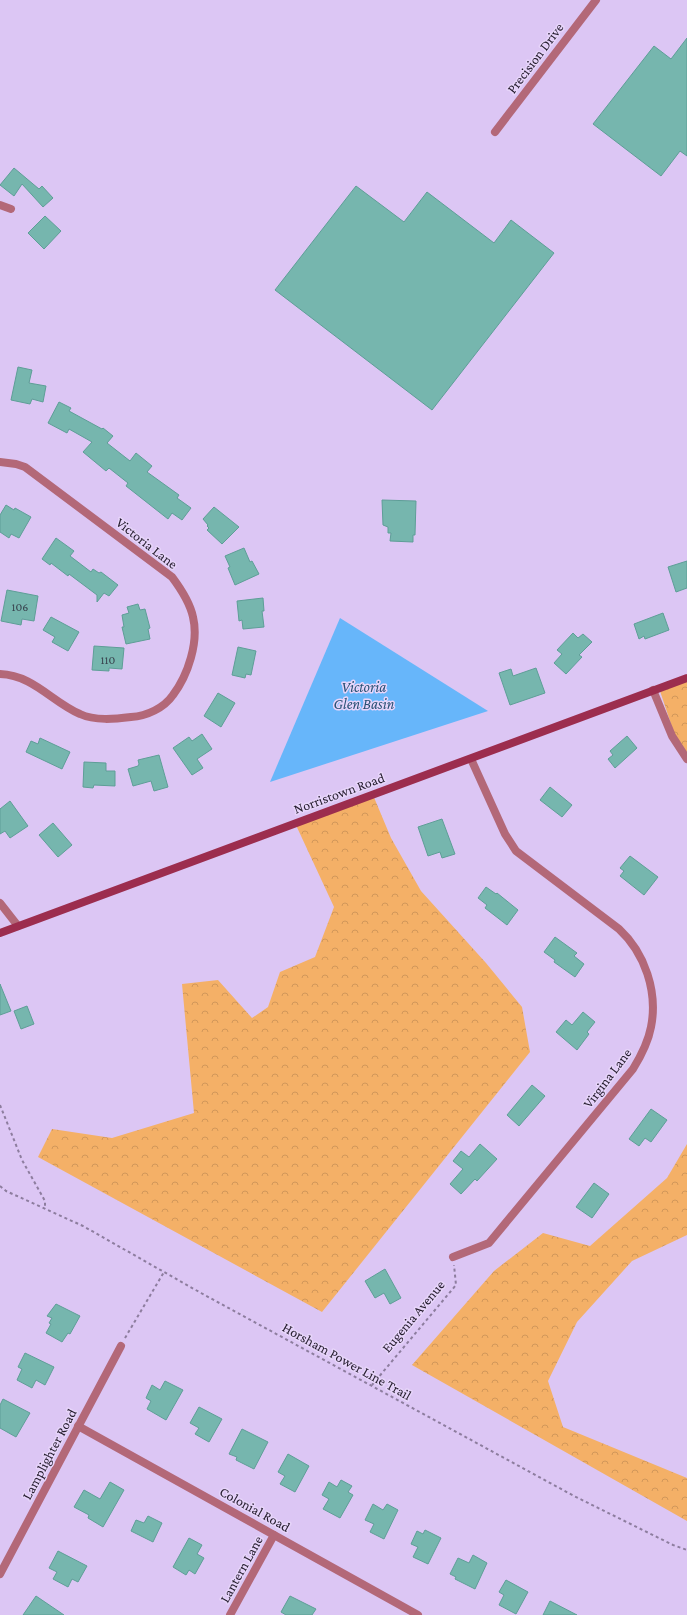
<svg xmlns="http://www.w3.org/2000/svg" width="687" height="1615" viewBox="0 0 687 1615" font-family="'Crimson Pro',serif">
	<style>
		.forest { fill: url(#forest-crowns) }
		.water { fill: #67b6fa }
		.building { fill: #76b6ae; stroke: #5e9e97 }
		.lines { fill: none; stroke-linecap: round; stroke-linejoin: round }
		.path { stroke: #8d7d9e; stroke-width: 2; stroke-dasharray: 3 3; stroke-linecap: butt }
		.minor { stroke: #b36878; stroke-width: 8 }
		.secondary { stroke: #9c2d4e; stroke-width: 8 }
		.labels { text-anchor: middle; stroke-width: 3; stroke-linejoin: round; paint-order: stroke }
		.number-label { font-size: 12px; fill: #38424d }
		.street-label { font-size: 14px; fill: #241c2d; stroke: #e7d5fa }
		.water-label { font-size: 15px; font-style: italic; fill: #285175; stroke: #e7d5fa }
	</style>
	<defs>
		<pattern id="forest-crowns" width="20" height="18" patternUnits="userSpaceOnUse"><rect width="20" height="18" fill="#f4b067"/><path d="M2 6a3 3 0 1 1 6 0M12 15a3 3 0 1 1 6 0" fill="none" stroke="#d1975a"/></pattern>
	</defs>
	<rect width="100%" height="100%" fill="#dcc6f4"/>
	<g class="forest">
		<polygon points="687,678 687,752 678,745 659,688"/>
		<polygon points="373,795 391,838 421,891 486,963 522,1007 530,1052 322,1312 38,1157 52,1129 112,1138 194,1113 182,984 218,980 252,1018 268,1007 280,972 315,957 334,907 295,823"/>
		<polygon points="687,1144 687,1235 632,1261 577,1322 548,1381 563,1427 687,1478 687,1521 412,1365 494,1271 543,1233 590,1246 667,1178"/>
	</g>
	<polygon class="water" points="340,618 488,711 270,782"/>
	<g class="building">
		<polygon points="687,38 687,156 680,151 661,176 593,124 654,46 671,59"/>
		<polygon points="14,168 39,189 42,186 53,198 43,207 22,184 14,196 0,185"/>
		<polygon points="356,186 404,222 427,192 494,243 511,220 554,253 432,410 275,290"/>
		<polygon points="45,216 61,231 44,249 28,233"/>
		<polygon points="18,367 32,370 29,383 46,386 43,402 32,399 30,404 11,400"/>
		<polygon points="59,402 71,408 69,411 102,429 103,428 113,436 107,443 130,461 136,453 152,466 147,472 179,495 177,498 191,508 182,520 172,513 168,519 126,486 128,483 109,468 106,471 83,452 92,442 69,429 67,433 48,423"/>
		<polygon points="382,500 416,501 415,535 413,535 413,542 390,541 391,533 388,533 388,527 383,525"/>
		<polygon points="6,505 14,510 15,508 31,517 19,538 11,534 9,538 0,532 0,515"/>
		<polygon points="214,507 239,527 222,544 207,530 209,528 207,526 208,525 203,519"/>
		<polygon points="56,538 74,551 70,556 91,572 93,569 99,573 101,572 118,585 109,596 104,593 97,602 97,595 69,574 68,576 51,563 50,565 42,559"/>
		<polygon points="244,548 250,562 252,561 259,574 235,585 228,568 230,567 225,556"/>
		<polygon points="687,561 687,588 676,592 668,567"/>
		<polygon points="7,590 38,596 34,621 22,619 21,625 1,621"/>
		<polygon points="263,598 264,611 262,611 264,627 243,629 242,620 239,621 237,601"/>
		<polygon points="138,604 140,610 145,609 150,628 148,629 150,639 126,644 122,627 124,627 122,615 129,613 127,607"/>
		<polygon points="663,613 669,630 645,639 644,636 639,639 634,624"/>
		<polygon points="51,617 79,632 68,651 52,642 55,637 43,630"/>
		<polygon points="573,633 578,638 583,634 592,642 579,655 582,657 566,674 554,663 562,654 557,650"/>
		<polygon points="94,646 124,648 122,669 109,668 109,671 92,670"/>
		<polygon points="238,647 256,651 251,675 246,674 245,678 232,675"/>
		<polygon points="536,668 545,693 510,705 499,673 511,669 513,676"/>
		<polygon points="218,693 235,703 221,727 204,716"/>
		<polygon points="202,734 212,749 197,759 203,768 192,775 173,748 189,737 192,741"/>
		<polygon points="627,736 637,748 615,768 608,759 613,755 610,751"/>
		<polygon points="40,738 70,752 62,769 26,752 31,741 38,744"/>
		<polygon points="159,755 168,787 154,791 151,781 133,786 128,769 138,766 139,764 138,760"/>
		<polygon points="84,762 106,763 106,771 115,771 115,786 94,785 93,788 83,787"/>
		<polygon points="550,787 572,805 562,817 540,800"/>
		<polygon points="10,801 28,826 10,838 5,831 0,834 0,809"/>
		<polygon points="442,819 455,854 442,858 440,852 428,856 418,827"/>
		<polygon points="53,823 72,845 58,857 39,835"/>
		<polygon points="630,856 658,877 644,895 620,876 624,871 620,868"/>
		<polygon points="486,887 496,894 497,893 518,910 507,925 485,908 487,905 478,898"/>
		<polygon points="555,937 577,953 574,956 584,964 575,977 554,962 555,960 544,952"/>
		<polygon points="0,984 11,1011 0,1015"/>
		<polygon points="27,1006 34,1024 21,1029 14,1011"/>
		<polygon points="583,1012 595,1022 587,1032 589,1034 577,1050 556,1032 566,1020 572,1025"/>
		<polygon points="532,1085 545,1096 519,1126 507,1115"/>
		<polygon points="651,1109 667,1120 651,1142 645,1138 639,1146 629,1139"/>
		<polygon points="480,1144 497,1159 477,1181 475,1179 461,1194 450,1184 463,1169 453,1161 461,1151 469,1157"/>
		<polygon points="594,1183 609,1194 592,1218 576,1207"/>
		<polygon points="385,1269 401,1298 390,1304 384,1293 375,1298 365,1281"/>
		<polygon points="56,1304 80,1316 70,1334 68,1333 62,1342 46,1333 51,1324 49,1323 52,1318 47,1316"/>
		<polygon points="25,1353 54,1367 45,1385 36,1380 32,1388 17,1380 22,1369 18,1367"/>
		<polygon points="165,1381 183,1390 166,1420 147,1409 151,1401 146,1398 152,1385 160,1390"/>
		<polygon points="3,1399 30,1413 16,1437 0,1428 0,1405"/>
		<polygon points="199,1407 222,1419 209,1442 195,1434 199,1428 190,1423"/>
		<polygon points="242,1429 268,1442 254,1469 236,1460 237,1457 229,1454"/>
		<polygon points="288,1454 309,1466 295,1492 280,1484 285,1476 278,1472"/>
		<polygon points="341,1480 352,1486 348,1492 353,1495 340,1518 323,1509 329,1499 322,1495 329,1482 337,1487"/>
		<polygon points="110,1482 124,1490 103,1527 88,1518 89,1515 74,1507 84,1490 100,1499"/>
		<polygon points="373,1504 383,1510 387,1504 398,1510 384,1539 370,1532 374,1524 365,1520"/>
		<polygon points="148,1516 162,1523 153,1542 131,1531 136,1520 144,1523"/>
		<polygon points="425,1530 441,1538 428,1564 413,1557 418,1547 411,1544 417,1531 423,1534"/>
		<polygon points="189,1538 202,1545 197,1554 204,1558 195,1574 189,1570 186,1575 173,1567"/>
		<polygon points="58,1551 87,1566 78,1582 72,1579 68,1587 53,1579 57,1572 49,1568"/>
		<polygon points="473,1555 487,1563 475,1589 455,1579 456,1577 450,1574 458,1558 469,1563"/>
		<polygon points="506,1580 528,1592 516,1614 499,1605 504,1595 499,1592"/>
		<polygon points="36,1596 64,1615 23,1615"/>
		<polygon points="290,1596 316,1609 312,1615 286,1615 281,1612"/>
		<polygon points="550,1601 577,1615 543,1615"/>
	</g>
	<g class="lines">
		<g class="path">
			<polyline points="0,1105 22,1160 45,1201 45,1209"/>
			<polyline points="0,1186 6,1191 83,1226 201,1293 574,1496 673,1545 687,1550"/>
			<polyline points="125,1338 164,1272"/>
			<polyline points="372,1385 456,1285 454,1265"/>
		</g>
		<g class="minor">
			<polyline points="495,132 596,0"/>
			<polyline points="0,205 11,209"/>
			<path d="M0,462L16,464L25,467L172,577C181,589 190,603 193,617C199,642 188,675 173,695C164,708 147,716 131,717C115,719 95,721 80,714C52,702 33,675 0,674"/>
			<polyline points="653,690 672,736 687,759"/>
			<polyline points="0,903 18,926"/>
			<path d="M453,1257L489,1243L633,1069C641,1056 648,1043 651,1027C658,992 645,953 619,929L516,851L505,834L471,759"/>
			<polyline points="78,1426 418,1615"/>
			<polyline points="0,1574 121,1346"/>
			<polyline points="230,1615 274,1535"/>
		</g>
		<polyline class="secondary" points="0,933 687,678"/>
	</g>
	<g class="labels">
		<g class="number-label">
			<text x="20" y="611">106</text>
			<text x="108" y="664">110</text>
		</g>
		<g class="street-label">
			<text transform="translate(535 58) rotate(-53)" y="5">Precision Drive</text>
			<text transform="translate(147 543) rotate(38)" y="5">Victoria Lane</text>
			<text transform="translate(339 793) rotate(-20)" y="5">Norristown Road</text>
			<text transform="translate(607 1078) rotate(-53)" y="5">Virgina Lane</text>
			<text transform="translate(413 1316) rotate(-50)" y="5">Eugenia Avenue</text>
			<text transform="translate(347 1361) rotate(29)" y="5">Horsham Power Line Trail</text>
			<text transform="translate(49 1454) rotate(-62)" y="5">Lamplighter Road</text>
			<text transform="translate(255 1509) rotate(29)" y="5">Colonial Road</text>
			<text transform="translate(241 1569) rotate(-61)" y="5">Lantern Lane</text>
		</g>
		<g class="water-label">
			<text x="364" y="692">Victoria<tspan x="364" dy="17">Glen Basin</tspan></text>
		</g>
	</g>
</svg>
